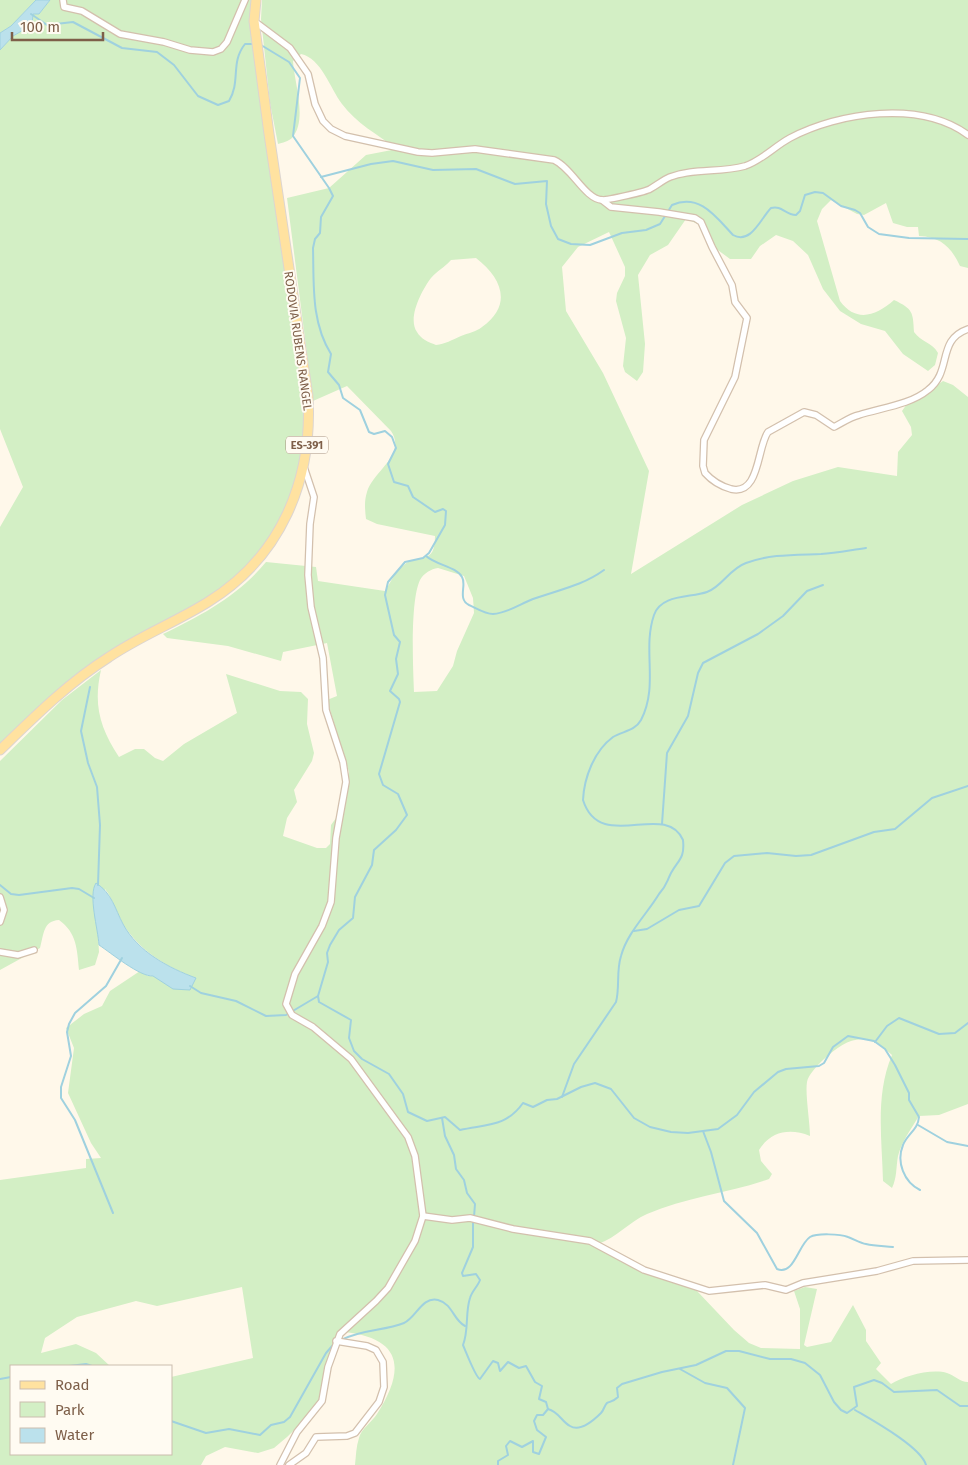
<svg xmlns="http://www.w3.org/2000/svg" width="968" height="1465" viewBox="0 0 968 1465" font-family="'Fira Sans',sans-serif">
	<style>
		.green { fill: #d3efc5; fill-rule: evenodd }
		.water { fill: #bbe1ec; stroke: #9fd1df }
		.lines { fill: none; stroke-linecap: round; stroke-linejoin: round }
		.stream { stroke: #9fd1df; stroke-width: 2 }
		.minor-casing { stroke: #d3c0ad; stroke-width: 8 }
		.primary-casing { stroke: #ddd5d0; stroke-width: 11 }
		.minor { stroke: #fff; stroke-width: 5.5 }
		.primary { stroke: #ffe2a0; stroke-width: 9 }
		.labels { text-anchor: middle; stroke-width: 4; stroke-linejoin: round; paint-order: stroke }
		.shield { fill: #fffbf2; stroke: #a58e7c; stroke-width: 1 }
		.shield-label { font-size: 11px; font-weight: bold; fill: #7e5f49 }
		.street-label { font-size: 12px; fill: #7e5f49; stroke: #fffbf2 }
	</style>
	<rect width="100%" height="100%" fill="#fff8ea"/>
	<g class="green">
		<polygon points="0,0 36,0 11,26 0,33"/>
		<polygon points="50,0 253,0 284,267 303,394 305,418 299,479 279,525 233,583 118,648 0,748 0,527 23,487 0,429 0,50 13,36 27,28 33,19 33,14 39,14"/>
		<path d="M262,0H968V268L960,266C951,247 941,237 919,236L918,227H907L893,223L886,203L864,215L857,214L831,200L822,209L817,221L840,301C856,323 876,316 894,300C913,309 913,312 914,332C921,342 932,342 938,353L935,365L928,371L903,354L885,331L861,324L840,311L823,289L808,255L793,241L776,235L760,246L751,259H730L707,242L698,224L686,219L668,245L650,255L638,275L645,344L643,372L637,381L625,372L623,366L626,338L616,301L617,293L625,276V267L609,232L578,247L562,267L566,311L603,373L649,471L631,574L742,505L793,481L838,467L897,476L898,452L912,435L911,427L902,411L909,401L922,396L943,381L953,385L968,397V1104L939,1115L919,1116C911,1129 902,1141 898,1156C896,1167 897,1178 892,1188L883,1181C882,1139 875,1095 892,1055C865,1029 847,1038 823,1060C818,1065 808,1075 807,1082C805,1094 810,1122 810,1136C790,1128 771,1131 759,1150L761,1161L772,1174L769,1179C729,1193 686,1197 647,1214C629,1222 616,1238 598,1244L600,1248L697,1291L734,1330L749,1343L761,1348L800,1349V1309L794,1291L805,1287L817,1289L804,1345L807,1347L831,1342L853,1305L866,1330V1341L881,1363L876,1369L891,1384C903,1376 932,1368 947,1373C954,1375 960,1382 968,1382V1465H355C356,1456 356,1447 359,1438C361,1429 372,1422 377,1414C406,1369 402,1338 344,1332L338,1338L330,1351L322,1400L313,1412L287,1437L274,1448L258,1453L225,1447L206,1456L201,1465H0V1180L86,1168V1159L101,1158L91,1143L68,1093L74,1048L66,1028L84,1014L102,1006L110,991L140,971L148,976L196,978C167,967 143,953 125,927C117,915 114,900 105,889L98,934L99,952L95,965L79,970C77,949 77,933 59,920C43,921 44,934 40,948L0,970V761L62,700L101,670C93,705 100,728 119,757L135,749H144L155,758L163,761L184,744L237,713L226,674L280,691L301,692L308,699L307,724L314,753L312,761L294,790L297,802L287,818L283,836L317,848H326L330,844L331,825L341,811L349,772L327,700L337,696L327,643L283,652L281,661L228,646L167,638L163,634C202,615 238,596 266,562L316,567L318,581L385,591C391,582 395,571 404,565C419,552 435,567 435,536L377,524L366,519C365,510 364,501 367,492C373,471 407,455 391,431L347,386L313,401L287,198L329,188L366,155L397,149C378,135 356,123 342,104C330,88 321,58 301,54L293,61C294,82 308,120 292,138C289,141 282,143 278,144L270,103L261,19ZM476,258C502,278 513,305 482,327C476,332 468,333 461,336C452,340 445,344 436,345C428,342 421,339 417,332C407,318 422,290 431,278C437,271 445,267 451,260ZM438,568L464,576L473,598L474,613L457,651L453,666L437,691L414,692C413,667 410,601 420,580C424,573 431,569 438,568ZM242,1287L253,1358L171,1377V1454H11V1366H110L96,1353L76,1344L41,1353L45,1338L77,1317L136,1301L157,1306Z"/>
	</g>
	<g class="water">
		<polygon points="36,0 50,0 39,14 33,14 32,25 13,36 0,50 0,33 11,26"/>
		<path d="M96,883C112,893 115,909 123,924C138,952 169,968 196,978L190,990L173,989L153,976C140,977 111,953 99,945C98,929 88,895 96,883Z"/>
	</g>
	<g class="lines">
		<g class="stream">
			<path d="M31,14L47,25L73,22L122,48L157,52L174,65L198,96L218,105L229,101C241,81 230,63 245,44H254"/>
			<path d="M261,45L289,62L300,78L293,136L329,188L333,196L321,217L320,233L315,239L313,248C314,285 311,322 331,354L328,372L339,385L343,398L360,410L369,432L374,434L385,431L392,437L396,448L388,464L394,482L408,486L413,497L435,512L443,509L446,511L445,525L429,553L423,558L405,562L388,582L385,595L394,635L400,642L396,659L398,674L390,691L399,699L400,702L379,774L383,785L398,794L407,815L396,830L374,850L372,865L355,897L353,918L339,930L330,945L327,953L328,962L318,996L319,1002L351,1020L349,1038L354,1051L362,1059L389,1074L403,1094L408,1112L427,1121L445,1117L460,1130C487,1124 506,1127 523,1103L533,1107L547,1100L557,1099L581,1087L595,1083L611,1089L634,1118L650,1127L671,1132L688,1133L718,1129L737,1115L754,1092L778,1072L786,1069L819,1066L824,1063L833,1047L848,1036L874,1041L885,1049L895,1065L909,1093V1100L919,1117C918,1130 907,1134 903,1145C896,1162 904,1182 920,1190"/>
			<path d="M321,177L371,164L393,161L433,170L476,169L515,184L547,181L546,204L551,226L558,239L571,244L590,245L622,233L646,230L660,224L672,205C700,193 716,217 733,235C751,245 761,218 771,208C782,205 785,215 796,215L800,211L805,195L815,192L823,193L841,206L855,210L860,213L868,227L879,234L909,238L968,239"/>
			<path d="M426,556C436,565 457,567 462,577C467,585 457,599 469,605C476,608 485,614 493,614C508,613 520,604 533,599C558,590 582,586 604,570"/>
			<polyline points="90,687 81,731 88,763 97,787 100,825 98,885"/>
			<polyline points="662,824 667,753 688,716 698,673 703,663 758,634 783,616 807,591 823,585"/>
			<polyline points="0,885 11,894 19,895 72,888 79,889 94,898"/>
			<polyline points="634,931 647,929 679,910 699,906 725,863 734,856 767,853 796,856 811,855 874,832 895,829 932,798 968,786"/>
			<polyline points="190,986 201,993 236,1001 266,1016 286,1015 318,996"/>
			<polyline points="875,1042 887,1026 899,1018 939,1034 955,1033 968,1023"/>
			<path d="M562,1097L574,1064L616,1002C620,987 616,972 621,956C627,933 647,914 659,894C667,885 666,883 671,873C678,860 685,859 683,840C665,800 600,854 583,800C584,778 594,751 613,737C623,731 635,731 641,720C659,685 642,650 654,615C661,594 690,598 707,592C722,587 729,569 746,563C770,554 795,555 821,554C836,553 851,550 866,548"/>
			<polyline points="442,1118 445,1136 454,1155 456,1169 464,1180 467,1193 475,1204 474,1217"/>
			<polyline points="918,1125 947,1142 968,1146"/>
			<path d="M703,1131L711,1152L724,1201L757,1233L777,1269C794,1276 798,1245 810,1237C817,1233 840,1234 848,1237C854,1239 860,1243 866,1244C875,1246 884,1246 893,1247"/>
			<polyline points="113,1213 75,1120 61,1098 61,1087 71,1056 67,1032 69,1024 75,1013 106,986 122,958"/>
			<path d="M473,1221V1247L462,1273L463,1276L476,1274L480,1280C478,1286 472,1291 470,1298C465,1313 469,1330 463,1345C466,1352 476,1378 480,1379L493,1361L498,1363L500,1371L508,1362L519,1368L526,1366L535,1382L542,1386L539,1399L546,1402L548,1409"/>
			<path d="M341,1340C362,1329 384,1331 404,1323C416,1318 422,1296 438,1300C453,1304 453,1320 465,1326"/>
			<polyline points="69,1366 86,1364 92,1366"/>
			<polyline points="680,1369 705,1383 727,1388 745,1408 733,1465"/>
			<polyline points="0,1379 11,1377"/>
			<path d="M548,1409C559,1412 561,1421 570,1426C580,1432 594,1420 601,1413C604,1410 604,1406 607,1403C612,1401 614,1401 618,1397L617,1388L622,1384L662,1372L696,1365L726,1351H739L770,1359H791L805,1363L820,1375L834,1402L841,1410L847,1413L857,1406L854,1387L874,1380L882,1383L894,1392L937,1390L960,1406H968"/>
			<path d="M855,1410C872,1420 921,1447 926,1465"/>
			<polyline points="171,1421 206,1433 229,1429 260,1435 271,1425 284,1422 290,1417 326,1353 333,1345"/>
			<polyline points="498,1465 498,1461 508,1455 506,1446 510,1441 522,1447 533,1441 533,1452 539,1454 546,1437 537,1430 534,1421 537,1415 543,1415 548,1409"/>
		</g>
		<defs>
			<g id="minor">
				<polyline points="63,0 64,7 82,11 120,34 164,42 190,50 213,52 221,49 227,42 245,0"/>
				<path d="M254,21L290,48L308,74L315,104L323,121L331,129L345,136L418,152L432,153L475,149L554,160C572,168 585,199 602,200C608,200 645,192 650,189C657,185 663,180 670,177C694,168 720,173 745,166C761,161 775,146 790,138C839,112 921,100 968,135"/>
				<path d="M602,200L611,207L659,212L695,218L701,222L712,247L732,285L735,302L747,318L735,377L704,440L703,466L705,473C713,482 720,486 731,489C760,496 757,447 768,432L804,412L816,415L834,427C842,423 850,417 859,415C880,408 910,405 928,390C953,371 936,340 968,329"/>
				<polyline points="0,897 4,910 0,922"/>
				<polyline points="0,952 18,955 34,950"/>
				<polyline points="423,1216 452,1220 470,1218 513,1229 590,1241 644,1270 709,1291 765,1285 786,1290 803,1283 877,1271 913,1261 968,1260"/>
				<polyline points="280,1465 297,1432 322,1401 328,1367 340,1334 376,1301 388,1288 415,1241 423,1216 415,1156 408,1137 351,1059 313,1027 292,1015 286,1004 295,974 322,926 331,902 336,838 346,782 343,762 326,710 323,658 311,607 308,575 310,524 314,497 304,467"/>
				<polyline points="289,1465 306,1453 316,1437 347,1436 355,1433 379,1402 384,1387 383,1362 376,1350 367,1346 336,1341"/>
			</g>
			<path id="primary" d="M0,750C34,717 68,683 109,657C140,636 176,622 208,602C281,557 313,480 308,396L269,134L254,21L256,0"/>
		</defs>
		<use href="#minor" class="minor-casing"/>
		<use href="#primary" class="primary-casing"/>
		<use href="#minor" class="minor"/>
		<use href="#primary" class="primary"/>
	</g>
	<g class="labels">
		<rect class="shield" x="286" y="436.5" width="42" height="17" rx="4"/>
		<g class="shield-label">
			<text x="307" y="449">ES-391</text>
		</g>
		<g class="street-label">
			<text transform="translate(298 341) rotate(82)" y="4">RODOVIA RUBENS RANGEL</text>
		</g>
	</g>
	<rect x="10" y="1365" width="162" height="90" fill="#fffbf2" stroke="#cbbdae"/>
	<rect x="20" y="1381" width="25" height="8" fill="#ffe2a0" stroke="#cbbdae"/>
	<text x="55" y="1390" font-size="15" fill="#7e5f49">Road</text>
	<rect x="20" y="1402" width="25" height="15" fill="#d3efc5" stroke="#cbbdae"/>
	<text x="55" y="1415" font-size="15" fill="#7e5f49">Park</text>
	<rect x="20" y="1428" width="25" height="15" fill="#bbe1ec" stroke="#cbbdae"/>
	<text x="55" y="1440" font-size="15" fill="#7e5f49">Water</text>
	<path d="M12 32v8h91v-8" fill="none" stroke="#7e5f49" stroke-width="2.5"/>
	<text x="20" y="32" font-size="15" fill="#7e5f49" stroke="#fffbf2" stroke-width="4" paint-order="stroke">100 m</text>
</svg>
